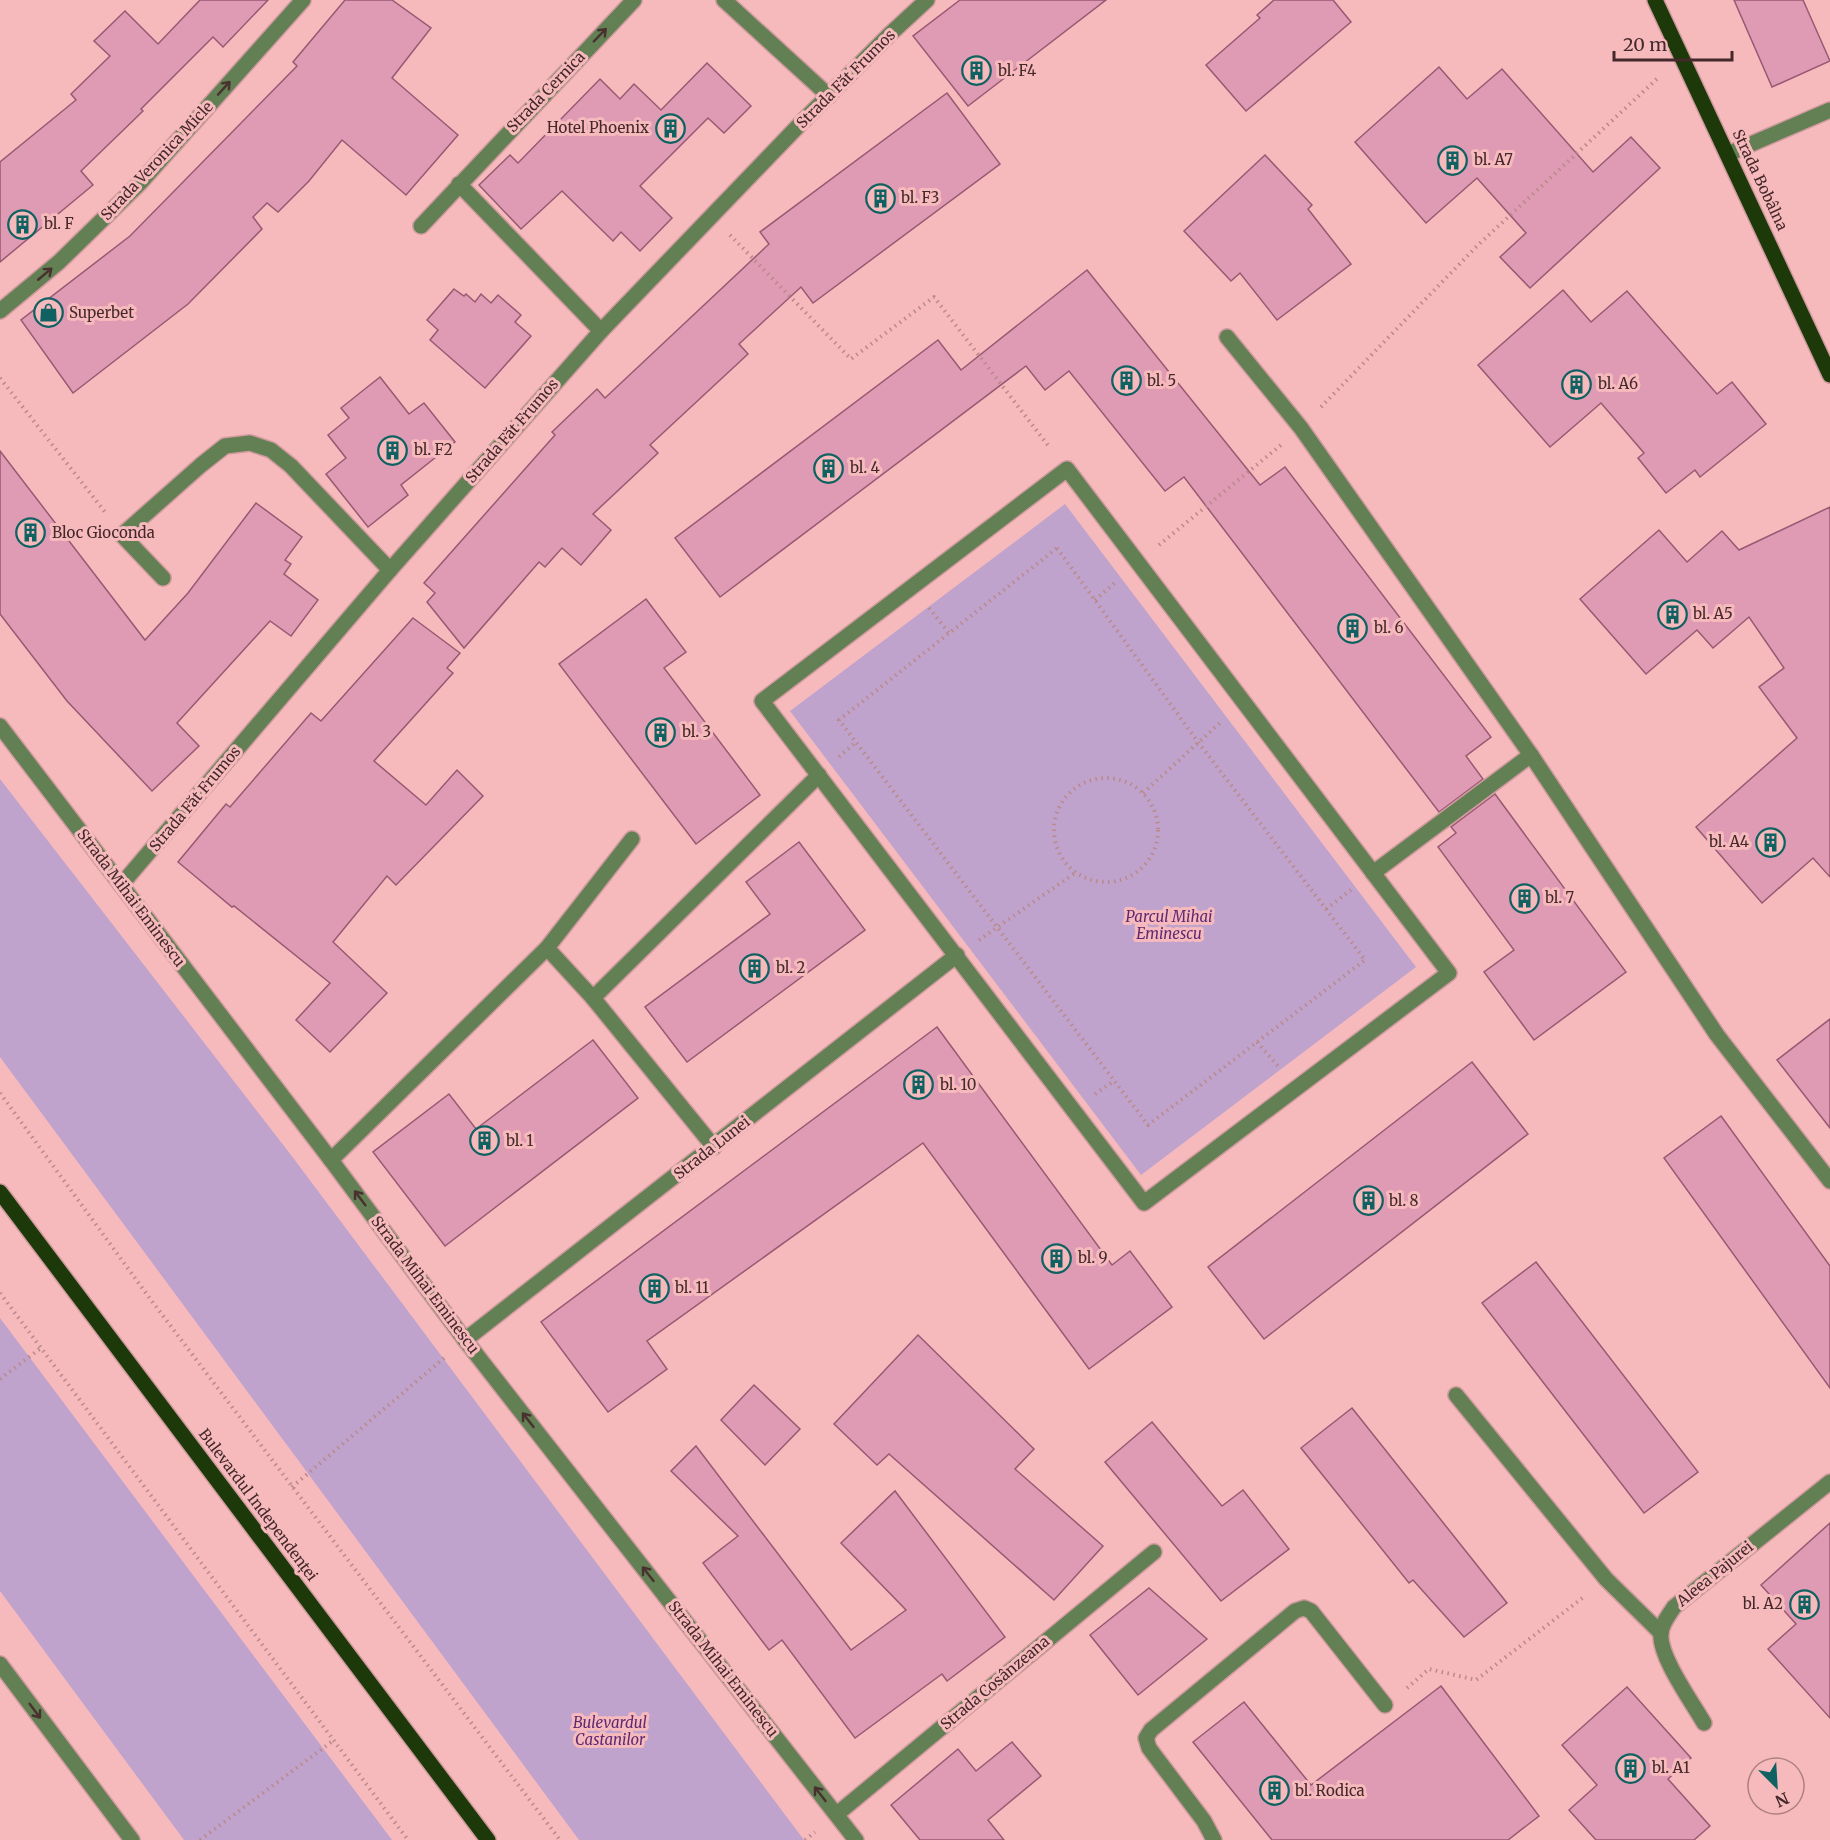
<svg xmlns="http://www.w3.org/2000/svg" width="1830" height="1840" viewBox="0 0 1830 1840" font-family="Merriweather,serif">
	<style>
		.green { fill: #bfa3cc }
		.building { fill: #df9bb4; stroke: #985972; stroke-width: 1.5 }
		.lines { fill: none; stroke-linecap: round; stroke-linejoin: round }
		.minor-casing { stroke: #cf9a9d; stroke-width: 18 }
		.major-casing { stroke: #cf9a9d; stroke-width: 18 }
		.path { stroke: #ba898b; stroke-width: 4; stroke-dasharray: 1.5 4.5; stroke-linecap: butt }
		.minor { stroke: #637f54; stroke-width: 15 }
		.major { stroke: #1d3909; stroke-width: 15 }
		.oneway { stroke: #48312e }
		.labels { text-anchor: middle; stroke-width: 6; stroke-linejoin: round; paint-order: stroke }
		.poi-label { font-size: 15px; fill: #45282a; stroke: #f6babd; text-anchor: start }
		.street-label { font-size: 15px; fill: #45282a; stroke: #f6babd }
		.park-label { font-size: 15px; font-style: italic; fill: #5e2972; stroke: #f6babd }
	</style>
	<rect width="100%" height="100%" fill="#f6babd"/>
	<g class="green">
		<polygon points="1065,504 1416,967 1141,1175 790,711"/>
		<polygon points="0,779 291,1155 804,1840 579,1840 0,1057"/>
		<polygon points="0,1318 392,1840 184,1840 0,1591"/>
	</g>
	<g class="building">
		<polygon points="200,0 268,0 223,47 213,37 141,109 143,111 81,171 93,185 0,262 0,162 76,100 71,94 110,56 94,41 125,11 158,44"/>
		<polygon points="345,0 392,0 431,28 392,78 458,135 406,195 342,140 309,181 278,212 267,203 253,217 262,229 188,304 73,393 21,320 130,236 297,66 293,62"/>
		<polygon points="960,0 1106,0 968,106 913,36"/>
		<polygon points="1274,0 1333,0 1351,22 1246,111 1206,65 1260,18 1257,15"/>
		<polygon points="1734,0 1803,0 1830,61 1772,87"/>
		<polygon points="707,63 751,106 724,133 708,118 640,186 672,218 640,251 621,232 613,241 562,191 521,229 479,185 510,155 518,163 600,79 620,99 634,84 661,110"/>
		<polygon points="1439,67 1467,99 1502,69 1593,172 1631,137 1660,168 1530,288 1500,257 1526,233 1477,178 1426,223 1355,142"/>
		<polygon points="947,93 1000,164 813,303 801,287 739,344 748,354 650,445 658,453 593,514 611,530 581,565 562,548 545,567 539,562 464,648 427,602 435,593 424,583 555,435 552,432 597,389 605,398 769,244 760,232"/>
		<polygon points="1265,155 1312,205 1308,209 1351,264 1277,320 1240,273 1231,281 1184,231"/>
		<polygon points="1087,270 1260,485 1285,467 1491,737 1466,756 1483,779 1439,812 1184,477 1165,491 1069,371 1045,390 1026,366 720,597 675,538 938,340 961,370"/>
		<polygon points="454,289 464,296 466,294 475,302 481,294 491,303 498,295 521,315 515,322 531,336 485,388 430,340 438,330 427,320"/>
		<polygon points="1563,290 1591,322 1627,291 1717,394 1732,382 1766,424 1700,477 1695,470 1666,493 1638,458 1644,453 1601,403 1550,447 1478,365"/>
		<polygon points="380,377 409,414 424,403 455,442 401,485 408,495 368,527 326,474 346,458 328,435 349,418 341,408"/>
		<polygon points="0,451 145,640 188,593 256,503 302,537 285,560 291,564 284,574 318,600 291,636 270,621 177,723 199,746 152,791 67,701 0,614"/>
		<polygon points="1830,507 1830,877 1813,858 1762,903 1696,827 1797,738 1759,687 1784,668 1749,617 1713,648 1697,630 1646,674 1580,599 1659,530 1687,562 1722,531 1739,550"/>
		<polygon points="646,599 686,652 664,668 760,795 696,844 559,664"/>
		<polygon points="413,618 460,653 447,668 453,673 374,761 426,805 457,770 483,796 396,885 387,876 333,942 387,993 330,1052 296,1020 330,983 234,906 232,907 178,862 226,804 230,807 311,713 321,721"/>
		<polygon points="1495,794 1626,972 1534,1040 1484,972 1514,950 1438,847 1456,833 1451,827"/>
		<polygon points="799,842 865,930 687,1062 645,1007 770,914 746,882"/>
		<polygon points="1830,1019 1830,1128 1777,1060"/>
		<polygon points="937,1027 1112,1265 1130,1251 1172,1307 1089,1369 923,1143 647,1341 667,1369 608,1412 541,1322"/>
		<polygon points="593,1040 638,1098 445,1246 373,1152 449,1094 476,1129"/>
		<polygon points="1472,1062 1528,1134 1264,1339 1208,1267"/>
		<polygon points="1721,1116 1830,1266 1830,1388 1664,1158"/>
		<polygon points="1536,1262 1698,1472 1644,1513 1482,1303"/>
		<polygon points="918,1335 1034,1449 1015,1469 1103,1546 1054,1600 889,1454 877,1465 834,1424"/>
		<polygon points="754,1385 800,1429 765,1465 721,1420"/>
		<polygon points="1352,1408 1507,1603 1464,1637 1413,1580 1409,1583 1301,1448"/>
		<polygon points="1152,1422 1222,1506 1243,1490 1289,1549 1221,1601 1105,1462"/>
		<polygon points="696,1446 851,1650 906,1610 841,1543 895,1491 1005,1637 947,1681 942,1674 855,1738 782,1640 769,1650 703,1563 738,1536 671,1471"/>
		<polygon points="1830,1523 1830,1718 1768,1649 1796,1624 1761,1585"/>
		<polygon points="1149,1588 1207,1639 1138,1695 1090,1635"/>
		<polygon points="1441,1686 1539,1816 1508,1840 1272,1840 1193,1742 1244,1702 1311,1785"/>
		<polygon points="1627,1687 1691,1758 1668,1779 1710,1826 1694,1840 1596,1840 1569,1810 1597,1785 1562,1745"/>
		<polygon points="1012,1742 1041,1776 988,1820 1004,1840 920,1840 891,1805 958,1749 976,1771"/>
	</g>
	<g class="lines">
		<defs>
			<g id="minor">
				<polyline points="724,0 829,96"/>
				<polyline points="1728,154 1830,110"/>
				<polyline points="459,184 601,331"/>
				<polyline points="421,226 634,0"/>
				<polyline points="0,311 59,262 140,183 303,0"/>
				<polyline points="1227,337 1301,428 1531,755 1717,1035 1830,1181"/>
				<polygon points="1067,469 1449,973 1144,1203 762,701"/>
				<polyline points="163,578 122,535 201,465 225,446 250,443 271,450 291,466 390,570"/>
				<polyline points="0,726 331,1160 465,1340 856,1840"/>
				<polyline points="1373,873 1531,755"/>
				<polyline points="121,885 390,570 601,331 803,121 889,35 927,0"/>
				<polyline points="547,948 593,998 714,1147"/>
				<polyline points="593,998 819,775"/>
				<polyline points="331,1160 547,948 632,839"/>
				<polyline points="465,1340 957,955"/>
				<polyline points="1456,1395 1606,1579 1661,1633"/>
				<polyline points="0,1664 132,1840"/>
				<path d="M1704,1723C1692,1702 1658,1655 1661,1633C1662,1623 1669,1615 1674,1607L1830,1482"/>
				<polyline points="837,1814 1154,1552"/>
				<polyline points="1214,1840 1204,1821 1149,1748 1146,1738 1151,1730 1295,1611 1304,1608 1311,1611 1385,1705"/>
			</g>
			<g id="major">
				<polyline points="1655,0 1830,375"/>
				<polyline points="0,1192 488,1840"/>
			</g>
		</defs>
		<use href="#minor" class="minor-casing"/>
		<use href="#major" class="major-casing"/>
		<g class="path">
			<polyline points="730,235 851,359 934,297 1050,448"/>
			<polyline points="0,378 105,512"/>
			<polyline points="1321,407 1477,246 1659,77"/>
			<polyline points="1159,545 1281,445"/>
			<polygon points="1057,548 1198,742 1365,960 1148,1125 839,720"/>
			<polyline points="1095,600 1117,581"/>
			<polyline points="929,608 949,633"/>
			<polyline points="839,757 856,742"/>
			<circle cx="1106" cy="830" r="52"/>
			<polyline points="1143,793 1222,721"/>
			<polyline points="1326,909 1351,890"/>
			<polyline points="979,940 1075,873"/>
			<polyline points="1257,1042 1278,1066"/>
			<polyline points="0,1093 151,1300 560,1840"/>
			<polyline points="1095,1094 1114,1081"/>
			<polyline points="0,1293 408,1840"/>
			<polyline points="0,1379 41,1348"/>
			<polyline points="292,1487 444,1358"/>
			<polyline points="1407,1688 1429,1669 1476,1680 1585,1596"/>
			<polyline points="200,1840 334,1740"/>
			<polyline points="805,1840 815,1832"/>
		</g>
		<use href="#minor" class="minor"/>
		<use href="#major" class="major"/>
	</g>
	<defs><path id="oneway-shaft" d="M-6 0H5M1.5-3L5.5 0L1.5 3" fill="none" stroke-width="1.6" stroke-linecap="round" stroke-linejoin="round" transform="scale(1.5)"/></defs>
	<g class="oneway">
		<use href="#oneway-shaft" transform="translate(600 35) rotate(-46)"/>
		<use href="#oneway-shaft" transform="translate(224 88) rotate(-48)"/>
		<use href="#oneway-shaft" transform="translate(45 274) rotate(-40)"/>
		<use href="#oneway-shaft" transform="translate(360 1198) rotate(-127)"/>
		<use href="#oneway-shaft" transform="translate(528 1420) rotate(-128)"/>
		<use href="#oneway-shaft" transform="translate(648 1574) rotate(-128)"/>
		<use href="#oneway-shaft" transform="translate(35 1711) rotate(53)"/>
		<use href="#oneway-shaft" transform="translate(820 1794) rotate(-128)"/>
	</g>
	<defs>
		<symbol id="building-ring" viewBox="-11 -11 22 22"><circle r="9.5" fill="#f6babd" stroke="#106262" stroke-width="1.5"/><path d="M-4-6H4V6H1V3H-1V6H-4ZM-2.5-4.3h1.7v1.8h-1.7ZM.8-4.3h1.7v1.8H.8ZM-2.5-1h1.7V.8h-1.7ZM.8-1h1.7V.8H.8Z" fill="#106262"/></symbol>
		<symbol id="shop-ring" viewBox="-11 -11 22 22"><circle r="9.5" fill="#f6babd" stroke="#106262" stroke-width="1.5"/><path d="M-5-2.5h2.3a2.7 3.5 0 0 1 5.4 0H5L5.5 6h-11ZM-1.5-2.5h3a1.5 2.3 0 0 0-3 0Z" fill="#106262"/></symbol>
	</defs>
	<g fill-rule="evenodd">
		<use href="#building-ring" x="960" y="54" width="33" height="33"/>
		<use href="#building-ring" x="654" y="112" width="33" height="33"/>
		<use href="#building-ring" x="1436" y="144" width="33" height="33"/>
		<use href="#building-ring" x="864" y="182" width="33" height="33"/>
		<use href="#building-ring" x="6" y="208" width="33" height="33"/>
		<use href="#shop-ring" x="32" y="296" width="33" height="33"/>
		<use href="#building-ring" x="1110" y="364" width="33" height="33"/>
		<use href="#building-ring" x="1560" y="368" width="33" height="33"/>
		<use href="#building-ring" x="376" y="434" width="33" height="33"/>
		<use href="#building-ring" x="812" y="452" width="33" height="33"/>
		<use href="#building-ring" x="14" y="516" width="33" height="33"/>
		<use href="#building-ring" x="1656" y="598" width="33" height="33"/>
		<use href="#building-ring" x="1336" y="612" width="33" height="33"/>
		<use href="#building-ring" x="644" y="716" width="33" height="33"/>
		<use href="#building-ring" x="1754" y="826" width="33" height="33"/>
		<use href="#building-ring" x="1508" y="882" width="33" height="33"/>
		<use href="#building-ring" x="738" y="952" width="33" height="33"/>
		<use href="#building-ring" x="902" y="1068" width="33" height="33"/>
		<use href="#building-ring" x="468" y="1124" width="33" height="33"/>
		<use href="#building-ring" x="1352" y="1184" width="33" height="33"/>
		<use href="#building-ring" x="1040" y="1242" width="33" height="33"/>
		<use href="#building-ring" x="638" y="1272" width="33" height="33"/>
		<use href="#building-ring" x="1788" y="1588" width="33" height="33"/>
		<use href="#building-ring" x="1614" y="1752" width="33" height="33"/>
		<use href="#building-ring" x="1258" y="1774" width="33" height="33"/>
	</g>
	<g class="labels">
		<g class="poi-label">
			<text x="998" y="76">bl. F4</text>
			<text x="649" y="133" text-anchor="end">Hotel Phoenix</text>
			<text x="1474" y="165">bl. A7</text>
			<text x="901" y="203">bl. F3</text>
			<text x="44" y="229">bl. F</text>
			<text x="69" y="318">Superbet</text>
			<text x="1147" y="386">bl. 5</text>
			<text x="1598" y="389">bl. A6</text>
			<text x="414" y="455">bl. F2</text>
			<text x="850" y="473">bl. 4</text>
			<text x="52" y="538">Bloc Gioconda</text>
			<text x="1693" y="619">bl. A5</text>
			<text x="1374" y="633">bl. 6</text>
			<text x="682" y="737">bl. 3</text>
			<text x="1749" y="847" text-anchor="end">bl. A4</text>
			<text x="1545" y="903">bl. 7</text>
			<text x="776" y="973">bl. 2</text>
			<text x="940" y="1090">bl. 10</text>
			<text x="506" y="1146">bl. 1</text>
			<text x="1389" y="1206">bl. 8</text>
			<text x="1078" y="1263">bl. 9</text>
			<text x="675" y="1293">bl. 11</text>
			<text x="1783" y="1609" text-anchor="end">bl. A2</text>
			<text x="1652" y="1773">bl. A1</text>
			<text x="1295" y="1796">bl. Rodica</text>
		</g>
		<g class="street-label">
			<text transform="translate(846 79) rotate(-45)" y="5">Strada Făt Frumos</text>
			<text transform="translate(546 92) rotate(-46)" y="5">Strada Cernica</text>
			<text transform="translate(157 161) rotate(-47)" y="5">Strada Veronica Micle</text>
			<text transform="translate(1760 180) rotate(65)" y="5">Strada Bobâlna</text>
			<text transform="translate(512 431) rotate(-49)" y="5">Strada Făt Frumos</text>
			<text transform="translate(195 799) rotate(-50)" y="5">Strada Făt Frumos</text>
			<text transform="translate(131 898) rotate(53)" y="5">Strada Mihai Eminescu</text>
			<text transform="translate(712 1148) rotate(-38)" y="5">Strada Lunei</text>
			<text transform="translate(425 1285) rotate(53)" y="5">Strada Mihai Eminescu</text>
			<text transform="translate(258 1505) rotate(53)" y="5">Bulevardul Independenței</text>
			<text transform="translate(1715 1574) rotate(-39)" y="5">Aleea Pajurei</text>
			<text transform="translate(723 1669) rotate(52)" y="5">Strada Mihai Eminescu</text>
			<text transform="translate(995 1683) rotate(-40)" y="5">Strada Cosânzeana</text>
		</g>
		<g class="park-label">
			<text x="1169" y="922">Parcul Mihai<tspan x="1169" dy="17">Eminescu</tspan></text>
			<text x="610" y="1728">Bulevardul<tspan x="610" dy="17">Castanilor</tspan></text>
		</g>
	</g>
	<g transform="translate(1776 1786) rotate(156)"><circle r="28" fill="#f6babd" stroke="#af8082" stroke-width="1.5"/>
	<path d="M0-4.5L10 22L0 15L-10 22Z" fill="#106262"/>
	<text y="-9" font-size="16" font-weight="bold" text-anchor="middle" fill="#45282a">N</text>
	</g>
	<path d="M1614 51v9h118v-9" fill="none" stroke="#45282a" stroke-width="3"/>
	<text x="1623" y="51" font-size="18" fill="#45282a" stroke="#f6babd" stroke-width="4.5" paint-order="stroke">20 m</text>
</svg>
